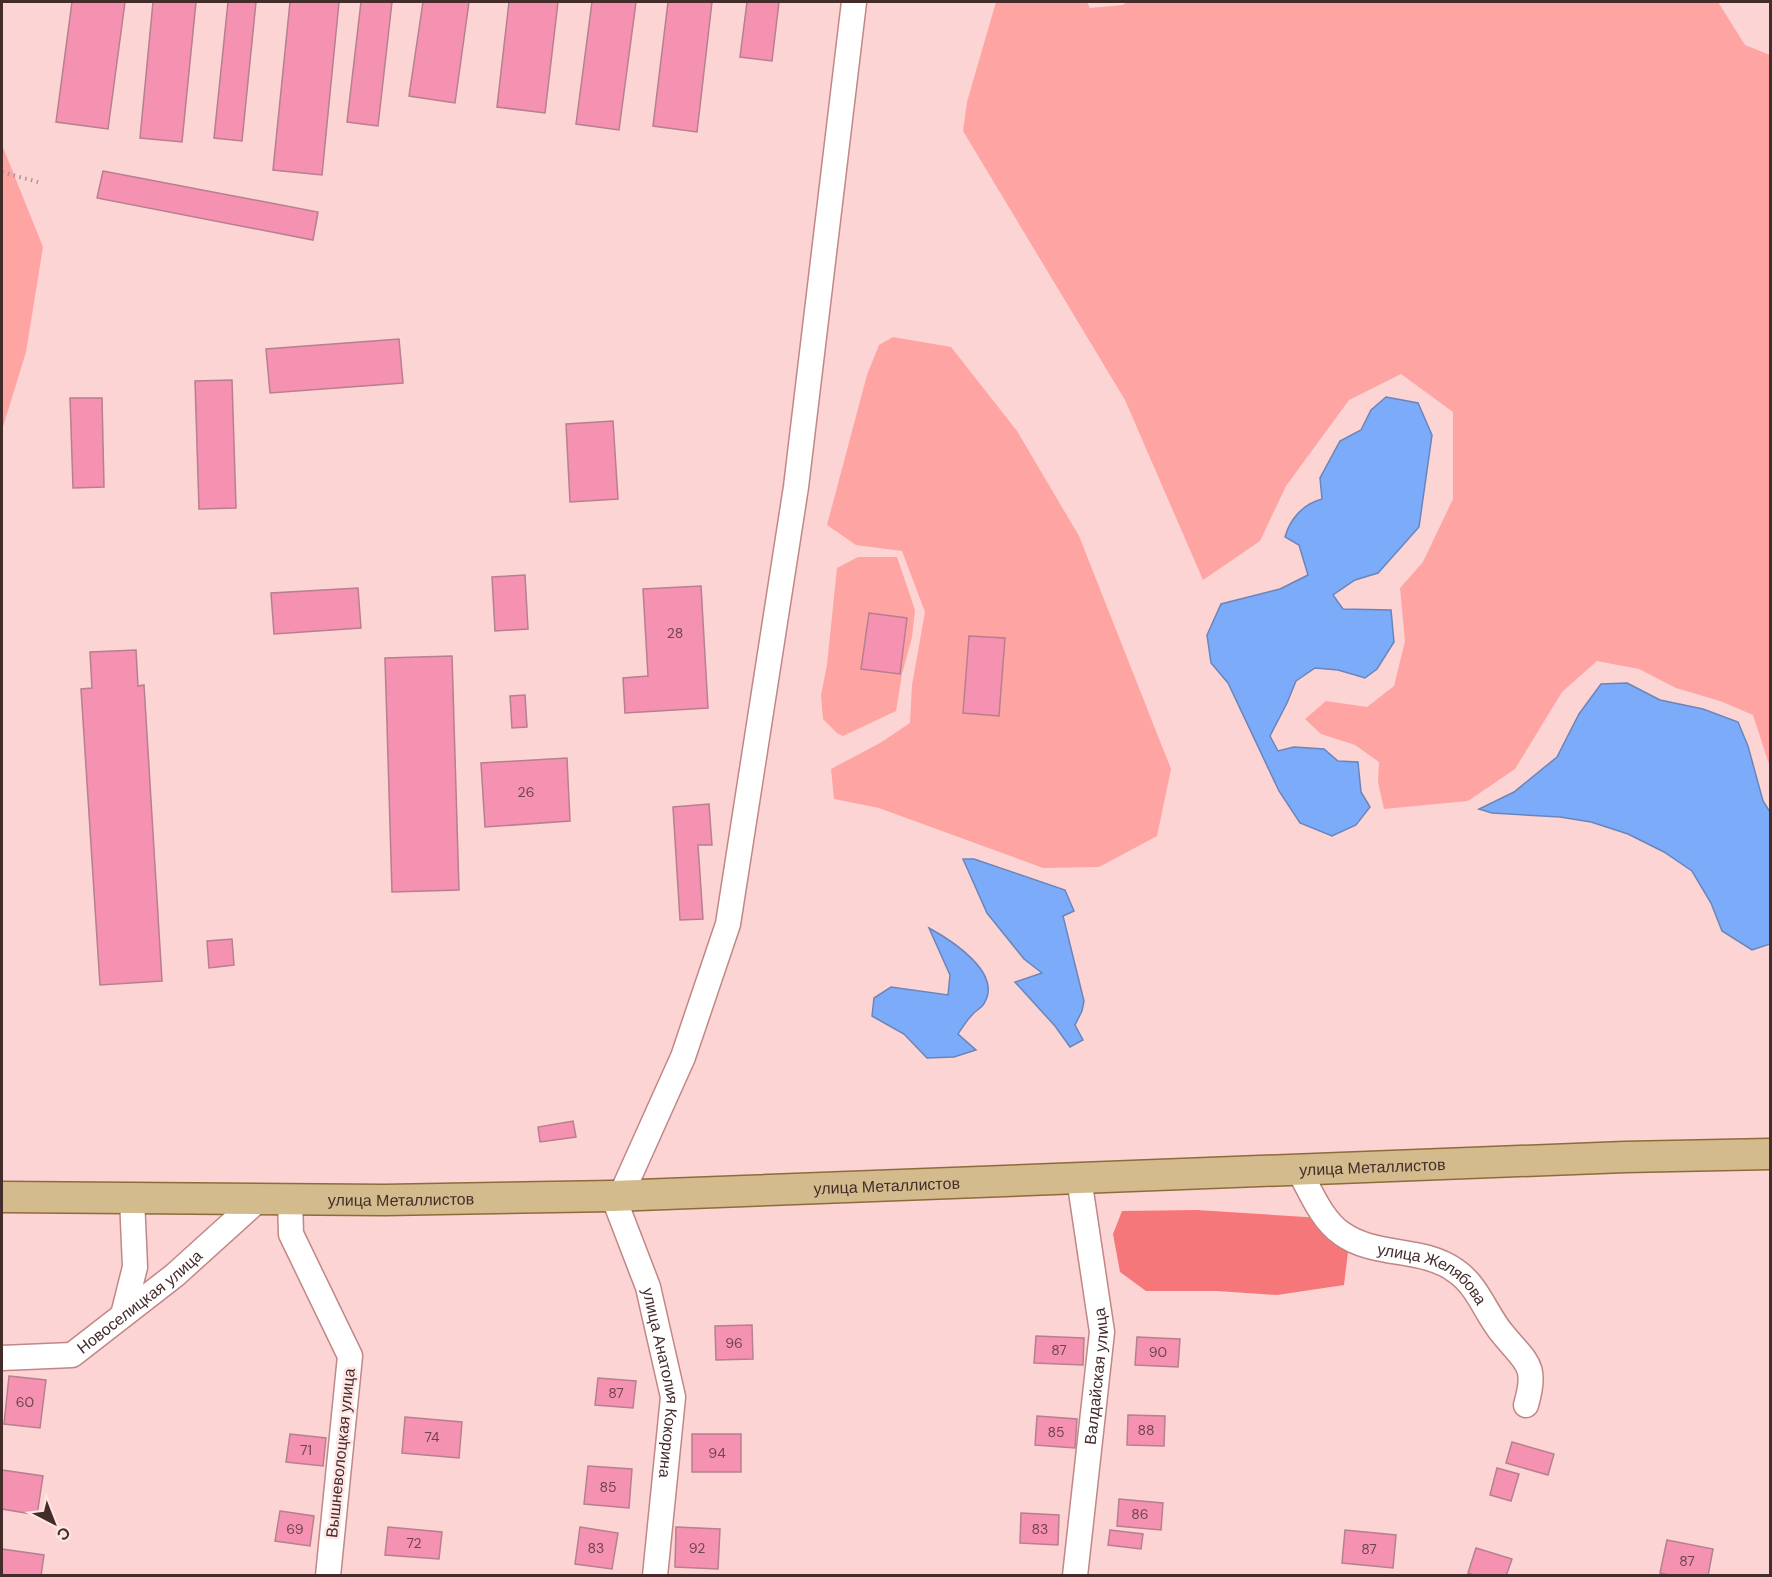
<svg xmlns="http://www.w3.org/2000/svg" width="1772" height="1577" viewBox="0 0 1772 1577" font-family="'DM Sans',sans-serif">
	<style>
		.green { fill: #fea4a3 }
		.forest { fill: #f6777a }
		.water { fill: #7cabf9; stroke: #6b85bb; stroke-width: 1.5 }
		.building { fill: #f592b1; stroke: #b77f8f; stroke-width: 1.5 }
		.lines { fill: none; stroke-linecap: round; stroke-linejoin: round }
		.minor-casing { stroke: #c18786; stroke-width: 27 }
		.major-casing { stroke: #8e6b3b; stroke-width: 33 }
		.path { stroke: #b29190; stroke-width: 4; stroke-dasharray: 1.5 4.5; stroke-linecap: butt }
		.minor { stroke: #fff; stroke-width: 24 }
		.major { stroke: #d3bb8e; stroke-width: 30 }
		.labels { text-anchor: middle; stroke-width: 5; stroke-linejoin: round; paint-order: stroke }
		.number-label { font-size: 14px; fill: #70464c }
		.street-label { font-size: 16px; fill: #442c2b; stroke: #ffe5e4 }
	</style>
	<rect width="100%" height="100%" fill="#fbd4d3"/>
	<g class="green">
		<polygon points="996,2 1087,2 1090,8 1123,5 1127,2 1718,2 1745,45 1770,55 1770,767 1753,715 1720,701 1676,688 1639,669 1597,661 1562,692 1515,769 1468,801 1384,809 1378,782 1379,762 1355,745 1321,734 1305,719 1326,701 1367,707 1394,686 1405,641 1400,588 1423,562 1453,499 1453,412 1401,374 1349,400 1286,486 1260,541 1203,580 1125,400 963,131 967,102"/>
		<polygon points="2,145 43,247 26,352 2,430"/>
		<polygon points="893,337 951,347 1017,431 1079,536 1171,769 1157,836 1099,867 1043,868 879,808 834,799 831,769 880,743 910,723 912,685 925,612 902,551 856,545 827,525 867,375 879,345"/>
		<polygon points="858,557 897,557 915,610 912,637 902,674 896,711 843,736 837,733 823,719 821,695 827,665 837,568"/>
	</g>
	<polygon class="forest" points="1197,1210 1321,1218 1348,1252 1344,1285 1277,1295 1217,1291 1146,1291 1120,1272 1113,1234 1122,1211"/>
	<g class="water">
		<path d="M1386,397L1418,403L1432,435L1419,527L1378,573L1355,580L1333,595L1343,609L1391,610L1394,642L1377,669L1365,678L1338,670L1315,668L1296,681L1287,703L1270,736L1278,751L1294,747L1324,749L1338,761L1358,762L1361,792L1370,807L1356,825L1332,836L1300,823L1279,791L1228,683L1211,663L1207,635L1221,604L1280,589L1308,575L1299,545L1285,537C1290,519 1303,504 1322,499L1320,478L1340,441L1361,430L1371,410Z"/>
		<polygon points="1627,683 1660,700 1703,709 1738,722 1748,746 1763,801 1770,812 1770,944 1752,950 1722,931 1711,903 1692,871 1664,852 1628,834 1591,822 1560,817 1492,813 1479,809 1514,792 1557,757 1579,714 1601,684"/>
		<polygon points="963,859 974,859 1065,890 1074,911 1063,916 1084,1001 1082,1011 1075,1025 1083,1040 1070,1047 1055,1026 1015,982 1042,973 1024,959 987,913"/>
		<path d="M929,928C951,940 1005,974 983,1005C980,1009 975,1011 972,1015C967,1020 962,1028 958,1034L976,1050L954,1057L927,1058L904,1034L872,1016L874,998L891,987L948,995L950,975Z"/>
	</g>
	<g class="building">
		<polygon points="72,2 125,2 108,129 56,122"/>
		<polygon points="153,2 196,2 182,142 140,138"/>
		<polygon points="228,2 256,2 242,141 214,138"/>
		<polygon points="290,2 339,2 322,175 273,170"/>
		<polygon points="361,2 392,2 378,126 347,122"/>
		<polygon points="423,2 469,2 455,103 409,96"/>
		<polygon points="509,2 558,2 545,113 497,107"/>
		<polygon points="592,2 636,2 619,130 576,124"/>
		<polygon points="668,2 712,2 697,132 653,126"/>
		<polygon points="747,2 779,2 772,61 740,57"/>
		<polygon points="103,171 318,212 313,240 97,198"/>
		<polygon points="399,339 403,383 270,393 266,349"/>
		<polygon points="232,380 236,508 199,509 195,381"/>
		<polygon points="70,398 102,398 104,487 73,488"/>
		<polygon points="613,421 618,499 570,502 566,424"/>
		<polygon points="525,575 528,629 495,631 492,577"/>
		<polygon points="701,586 708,708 625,713 623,678 648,676 643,589"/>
		<polygon points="358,588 361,628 274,634 271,593"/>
		<polygon points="869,613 907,618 900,674 861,669"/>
		<polygon points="969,636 1005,638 999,716 963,713"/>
		<polygon points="136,650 138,686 144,685 162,981 100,985 81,689 92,688 90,652"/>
		<polygon points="452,656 459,890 392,892 385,658"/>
		<polygon points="525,695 527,727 512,728 510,696"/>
		<polygon points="567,758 570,821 485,827 481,763"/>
		<polygon points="709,804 712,845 698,845 703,919 680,920 673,807"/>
		<polygon points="232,939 234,965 209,968 207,941"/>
		<polygon points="573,1121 576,1137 540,1142 538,1127"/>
		<polygon points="752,1325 753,1359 716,1360 715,1326"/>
		<polygon points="1036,1336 1084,1338 1083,1365 1034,1363"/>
		<polygon points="1137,1337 1180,1339 1178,1367 1135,1365"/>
		<polygon points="9,1376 46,1380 40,1428 4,1424"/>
		<polygon points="598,1378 636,1381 633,1408 595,1405"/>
		<polygon points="1128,1415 1165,1416 1164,1446 1127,1445"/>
		<polygon points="1037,1416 1077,1419 1075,1448 1035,1445"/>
		<polygon points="405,1417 462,1422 459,1458 402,1453"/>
		<polygon points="290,1434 326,1438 323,1466 286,1462"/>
		<rect x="692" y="1434" width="49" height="38"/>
		<polygon points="1512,1442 1554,1454 1548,1475 1506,1463"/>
		<polygon points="588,1466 632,1469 629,1508 584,1504"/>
		<polygon points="1497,1468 1519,1474 1511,1501 1490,1495"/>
		<polygon points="2,1470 43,1476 37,1515 2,1509"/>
		<polygon points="1119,1499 1163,1503 1161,1530 1117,1526"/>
		<polygon points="280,1511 314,1516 310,1546 275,1541"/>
		<polygon points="1021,1513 1059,1515 1058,1545 1020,1543"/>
		<polygon points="388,1527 442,1532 439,1559 385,1555"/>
		<polygon points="580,1527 618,1533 612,1569 575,1564"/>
		<polygon points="676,1527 720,1529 718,1569 675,1567"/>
		<polygon points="1110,1530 1143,1534 1141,1549 1108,1545"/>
		<polygon points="1345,1530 1396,1535 1393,1568 1342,1563"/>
		<polygon points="1667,1540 1713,1549 1708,1576 1674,1576 1660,1573"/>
		<polygon points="1476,1548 1512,1559 1506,1576 1476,1576 1468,1573"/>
		<polygon points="2,1549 44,1555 41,1576 2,1576"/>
	</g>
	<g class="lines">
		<defs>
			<g id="minor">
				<path id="s1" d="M1298,1169C1310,1190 1321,1219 1341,1233C1375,1258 1422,1246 1456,1271C1478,1286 1486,1314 1502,1333C1526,1363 1538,1364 1526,1405"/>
				<polyline points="621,1195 683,1057 728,924 796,487 854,2"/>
				<path id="s2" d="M613,1196L648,1287L673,1397L655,1576"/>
				<polyline points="290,1199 291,1234 350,1356 328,1576"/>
				<polyline points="123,1315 135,1267 132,1198"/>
				<path id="s3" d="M2,1358L72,1355L175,1275L259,1199"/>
				<path id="s4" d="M1075,1576L1102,1332L1079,1178"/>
			</g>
			<g id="major">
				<path id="s5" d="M2,1197L385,1200L613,1196L1625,1157L1770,1154"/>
			</g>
		</defs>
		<use href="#minor" class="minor-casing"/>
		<use href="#major" class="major-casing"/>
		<polyline class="path" points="2,172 38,182"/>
		<use href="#minor" class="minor"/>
		<use href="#major" class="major"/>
	</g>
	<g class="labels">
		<g class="number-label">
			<text x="675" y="638">28</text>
			<text x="526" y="797">26</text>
			<text x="734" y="1348">96</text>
			<text x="1059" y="1355">87</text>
			<text x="1158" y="1357">90</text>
			<text x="616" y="1398">87</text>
			<text x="25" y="1407">60</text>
			<text x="1146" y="1435">88</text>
			<text x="1056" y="1437">85</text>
			<text x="432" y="1442">74</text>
			<text x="306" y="1455">71</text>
			<text x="717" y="1458">94</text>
			<text x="608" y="1492">85</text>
			<text x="1140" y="1519">86</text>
			<text x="295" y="1534">69</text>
			<text x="1040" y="1534">83</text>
			<text x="414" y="1548">72</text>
			<text x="596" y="1553">83</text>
			<text x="697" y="1553">92</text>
			<text x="1369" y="1554">87</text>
			<text x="1687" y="1566">87</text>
		</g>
		<g class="street-label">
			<text dy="6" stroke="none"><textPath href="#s5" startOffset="1371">улица Металлистов</textPath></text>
			<text dy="6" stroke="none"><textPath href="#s5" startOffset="885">улица Металлистов</textPath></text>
			<text dy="6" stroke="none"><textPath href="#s5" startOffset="399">улица Металлистов</textPath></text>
			<text dy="6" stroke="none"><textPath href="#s1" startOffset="180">улица Желябова</textPath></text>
			<text dy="6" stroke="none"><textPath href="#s3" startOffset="156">Новоселицкая улица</textPath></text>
			<text dy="6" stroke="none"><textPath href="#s4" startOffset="201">Валдайская улица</textPath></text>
			<text dy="6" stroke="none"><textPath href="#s2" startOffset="195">улица Анатолия Кокорина</textPath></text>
			<text transform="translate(340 1453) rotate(-84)" y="6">Вышневолоцкая улица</text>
		</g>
	</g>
	<rect width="1772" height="1577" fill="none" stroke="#442c2b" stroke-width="6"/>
	<g transform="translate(54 1523) rotate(138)" stroke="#ffe5e4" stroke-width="4.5" paint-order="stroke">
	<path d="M0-4.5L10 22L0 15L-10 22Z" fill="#442c2b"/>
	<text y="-9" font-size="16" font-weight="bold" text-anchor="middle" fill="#442c2b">С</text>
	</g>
</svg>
